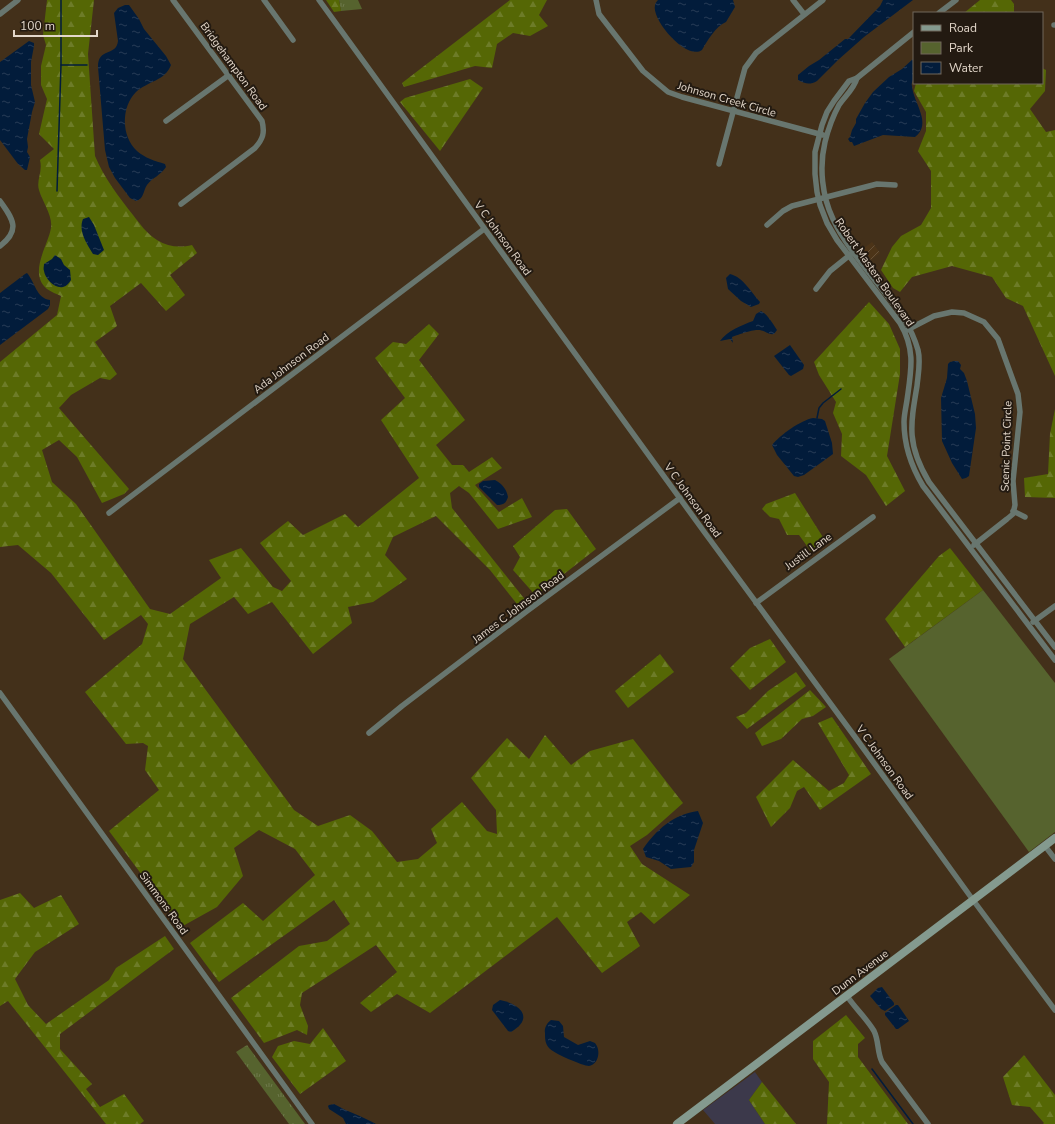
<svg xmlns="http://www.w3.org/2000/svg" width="1055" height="1124" viewBox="0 0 1055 1124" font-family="'Nunito Sans',sans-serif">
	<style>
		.commercial { fill: #3c394b }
		.industrial { fill: url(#industrial-furrows) }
		.grass { fill: url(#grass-tufts) }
		.forest { fill: url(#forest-firs) }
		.park { fill: #56632e }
		.water { fill: url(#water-ripples) }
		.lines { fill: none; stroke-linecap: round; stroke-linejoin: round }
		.stream { stroke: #021c3b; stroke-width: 1.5 }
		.minor { stroke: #68766f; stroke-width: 5.5 }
		.secondary { stroke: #849a8f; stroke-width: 8 }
		.labels { text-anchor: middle; stroke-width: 4; stroke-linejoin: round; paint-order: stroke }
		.street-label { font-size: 11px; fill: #e3d7ca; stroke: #231a11 }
	</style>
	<defs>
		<pattern id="industrial-furrows" width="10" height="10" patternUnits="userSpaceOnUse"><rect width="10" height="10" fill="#4c3418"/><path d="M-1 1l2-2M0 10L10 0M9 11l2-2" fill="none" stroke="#665138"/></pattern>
		<pattern id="grass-tufts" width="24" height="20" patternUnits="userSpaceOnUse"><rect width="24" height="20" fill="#56632e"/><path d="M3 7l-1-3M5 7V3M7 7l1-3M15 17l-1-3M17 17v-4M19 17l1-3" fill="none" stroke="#6e794b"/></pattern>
		<pattern id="forest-firs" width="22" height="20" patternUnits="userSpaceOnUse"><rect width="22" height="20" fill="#556705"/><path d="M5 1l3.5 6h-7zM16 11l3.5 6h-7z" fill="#6d7c28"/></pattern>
		<pattern id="water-ripples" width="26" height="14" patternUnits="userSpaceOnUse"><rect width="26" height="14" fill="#021c3b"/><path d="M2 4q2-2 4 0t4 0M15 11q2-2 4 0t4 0" fill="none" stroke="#273c56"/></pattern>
	</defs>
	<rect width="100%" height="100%" fill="#43301a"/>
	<polygon class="commercial" points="755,1072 762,1082 749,1100 765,1124 715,1124 703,1110"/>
	<polygon class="industrial" points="872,242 880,253 871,260 863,249"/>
	<g class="grass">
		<polygon points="339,0 358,0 362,9 341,11"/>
		<polygon points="247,1045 305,1124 289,1124 236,1052"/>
	</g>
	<g class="forest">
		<path d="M47,0H94L88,54L95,156C104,178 119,197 133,215C140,224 147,234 157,240C168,247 180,248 192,245L197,253L170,275L185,295L166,311L141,283L110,306L117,326L95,342L117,374L110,380L100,378L71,395L59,408L129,489L124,494L102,503L77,457L59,440L42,450L52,482L76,504L150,609L170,614L221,578L209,560L241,548L273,587L282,591L291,581L260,543L288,521L303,535L345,514L358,527L419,478L381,420L405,398L375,358L393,342L406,344L429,324L439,334L419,360L465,420L436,445L452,465H463L469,472L492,457L502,468L475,485L499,512L522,498L532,517L498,529L469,493L459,486L450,493L452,508L527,602L521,609L490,570L436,516L393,537L385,555L407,579L373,602L348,607L352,623L313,654L272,602L248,614L234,597L190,624L183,659L294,810L318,826L350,815L372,831L397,862L418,859L437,843L431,829L462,802L487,831L497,834L496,810L471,778L507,738L529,759L545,735L571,765L590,751L633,739L683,803L647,835L630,846L642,864L690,895L654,924L641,912L627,922L640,946L602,973L557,917L430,1013L397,994L371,1012L360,1003L397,972L376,945L302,993L300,1005L308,1026L307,1035L297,1030L264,1043L231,998L299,946L327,941L350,924L334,900L219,982L190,943L243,903L263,921L315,875L295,849L259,830L234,848L243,876L217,907L181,927L109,831L159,790L145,770L148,746L143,743L126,744L85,692L142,644L148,624L141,615L104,640L51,573L18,545L0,547V362L57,315L61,296C57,294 51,292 47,289C28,273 48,246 51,228C53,216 42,201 39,190C36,180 43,172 40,160L54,149L39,134L47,99L41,85V66L46,45L43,35Z"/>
		<polygon points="326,0 339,0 341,11 334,12"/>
		<polygon points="510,0 547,0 539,15 548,26 530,36 513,33 497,44 492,68 475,66 404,87 402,83"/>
		<polygon points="980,0 1011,0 1014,4 1014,13 964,13"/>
		<polygon points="1042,68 1046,70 1045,91 1030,109 1046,132 1055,130 1055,376 1023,306 1006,298 992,277 952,266 912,277 900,292 893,288 881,270 892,247 901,236 921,225 931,208 931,171 918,151 926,131 926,112 914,91 916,83 1042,83"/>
		<polygon points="470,79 483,88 440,151 400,102 405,98"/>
		<polygon points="869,302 889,324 900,349 900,374 887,456 905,491 886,506 866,475 841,456 842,434 833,413 836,402 819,375 814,362"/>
		<polygon points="1055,409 1055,498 1025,497 1024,478 1048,474 1050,434"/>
		<polygon points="795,493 826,542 812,553 799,535 787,535 779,519 770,517 762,509 766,504"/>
		<polygon points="567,509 596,549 536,596 513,570 520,557 513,546 555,510"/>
		<polygon points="950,548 983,590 905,647 885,619 939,556"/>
		<polygon points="770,639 786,662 750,690 730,668 750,648"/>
		<polygon points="660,654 674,672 628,708 615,691"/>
		<polygon points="796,672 806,686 747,729 736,717 746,713 768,691"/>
		<polygon points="810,690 826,707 813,716 802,719 781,739 762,746 755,733"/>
		<polygon points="832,717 871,774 820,810 804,787 797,791 790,808 771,827 756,797 793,760 829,791 844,783 849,775 818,723"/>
		<polygon points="20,893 34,908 61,895 79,924 35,952 15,979 28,1005 46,1024 109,980 116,968 165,936 174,949 60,1034 60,1049 92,1084 86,1089 100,1107 124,1094 144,1121 140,1124 106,1124 8,1001 0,1006 0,900"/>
		<polygon points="846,1015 865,1038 858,1044 858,1057 908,1124 827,1124 829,1082 813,1059 813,1041"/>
		<polygon points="323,1028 346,1061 300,1094 272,1057 278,1046 294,1041 310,1044"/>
		<polygon points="1024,1055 1055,1095 1055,1124 1043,1124 1044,1123 1030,1107 1012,1105 1003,1077"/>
		<polygon points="762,1082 796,1124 765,1124 749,1100"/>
	</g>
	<polygon class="park" points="983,590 1055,683 1055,832 1029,852 889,659"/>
	<g class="water">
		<path d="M658,0H733L735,7L726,22C716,26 707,41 702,50C687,61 651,20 655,5C655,3 657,1 658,0Z"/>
		<path d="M883,0H913L864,37L838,60L817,81C810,85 805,84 798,80V75L809,66L819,60L845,39H848L880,6Z"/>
		<path d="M125,5H129L139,19L144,29L166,56L171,65C165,81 148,81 136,92C121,107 121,136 137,151C145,158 155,161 165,164L166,167C161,175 152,178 147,185C143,191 144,199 136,201L130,198L115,178L109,167L105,150L98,67C98,47 116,57 118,41L114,13L118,8Z"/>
		<polygon points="29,41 34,43 34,46 31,62 31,85 35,102 32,112 27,139 28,147 27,152 30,157 27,170 25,170 18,164 0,140 0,62"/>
		<path d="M914,58C914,64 915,72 914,77C913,81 911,83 912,86C913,102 933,124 915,137L883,135L854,146L852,142H850L848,139L850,137L852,130L856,123V119L865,103L873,92L889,77L902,69Z"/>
		<path d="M89,217L94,225L104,250L98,255L93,254C87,244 78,231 83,219Z"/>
		<path d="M55,255L61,259L64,265L70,270L71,280C69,283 67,286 63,287C55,289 45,279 44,271C43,269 44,266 44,264L52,259Z"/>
		<path d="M27,273C35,282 36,298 50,300V305L48,309L0,345V293L25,274Z"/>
		<path d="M730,274C743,277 751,292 760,302L759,304L751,307L741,301L728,289L726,278Z"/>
		<path d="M761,311C768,315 773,324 777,330L774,334C767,335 765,330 758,330C755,329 736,335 732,337L733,343L730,339L720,341C727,331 742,325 753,321L756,314Z"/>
		<polygon points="790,345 804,365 803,369 791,376 789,375 774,356"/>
		<polygon points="954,361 958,361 961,365 960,369 964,373 967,381 975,414 976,428 969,476 966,478 962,479 952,463 942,441 941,398 947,378 948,364 950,362"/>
		<path d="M813,418L822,419L825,421L832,443L833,454L804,475L798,477L794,476L777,455L772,445C780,435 801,420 813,418Z"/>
		<path d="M495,480C502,484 506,488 508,497C506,503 504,505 497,505L479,487V484L483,481Z"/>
		<path d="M698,811L703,823L694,850V862L691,867L671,869L659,861L646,857L643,849C656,830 674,814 698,811Z"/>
		<polygon points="882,987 894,1003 894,1005 885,1011 881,1009 870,996 878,988"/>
		<path d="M500,1000C520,1004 535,1018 511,1032L508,1031L492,1010L493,1005Z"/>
		<polygon points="896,1005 898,1005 909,1021 898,1029 896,1029 885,1015 885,1013"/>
		<path d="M551,1020L559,1021L563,1026L564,1037L578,1045L590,1041L595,1043C601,1050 599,1064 589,1066C583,1066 553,1053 549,1048C545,1043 545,1039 545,1033C544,1028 547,1023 551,1020Z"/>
		<path d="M334,1104C348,1112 362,1116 376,1124H346L343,1118L329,1109L328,1106L329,1105Z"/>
	</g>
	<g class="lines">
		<g class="stream">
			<polyline points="61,65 87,65"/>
			<polyline points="57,191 61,65 61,0"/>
			<polyline points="817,418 819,408 823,403 841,389"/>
			<polyline points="872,1069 913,1124"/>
		</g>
		<g class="minor">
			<path d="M173,0L262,121C265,133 263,139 255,148L181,204"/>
			<polyline points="264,0 293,40"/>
			<polyline points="319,0 705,533 858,741 973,900 1055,1010"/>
			<polyline points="596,0 599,14 643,71 668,92 682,97 823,135"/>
			<polyline points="793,0 804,14"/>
			<polyline points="939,13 956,0"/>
			<polyline points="0,14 18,0"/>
			<polyline points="1054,25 1055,25"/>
			<path d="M914,32L857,78L849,81L834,101L827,112L822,125L815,152V174L817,192L820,205L827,223L837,240L900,323C916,350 911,371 907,400C906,407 904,415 904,422C904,446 911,466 923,486L1055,660"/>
			<path d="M857,78C854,89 845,96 839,105C833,116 828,130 825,142C819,167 822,196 833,219C844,244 868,271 885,293C900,312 911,326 918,350C921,362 918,375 917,386C910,427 907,445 929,482L1055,647"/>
			<polyline points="166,121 229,75"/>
			<polyline points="719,164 745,68 756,53 823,0"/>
			<path d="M0,201C13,219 21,230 0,246"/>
			<polyline points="767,225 783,211 792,206 877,184 895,185"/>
			<polyline points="816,289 830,271 851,254"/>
			<polyline points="907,330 934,316 952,312 964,313 984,322 998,339 1018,394 1020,412 1013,481 1015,505 1013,514 1007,519 974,545"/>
			<polyline points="1013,511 1025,517"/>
			<polyline points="109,513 484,229"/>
			<polyline points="756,603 873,517"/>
			<polyline points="1033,622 1055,606"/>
			<polyline points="0,693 312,1124"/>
			<polyline points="369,733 402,706 527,611 680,498"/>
			<polyline points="1045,846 1055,859"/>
			<path d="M847,996C855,1008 867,1019 874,1031C879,1041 877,1052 882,1062L928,1124"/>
		</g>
		<polyline class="secondary" points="677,1124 1055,838"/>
	</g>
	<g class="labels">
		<g class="street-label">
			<text transform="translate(234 66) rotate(54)" y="4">Bridgehampton Road</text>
			<text transform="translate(727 99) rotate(16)" y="4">Johnson Creek Circle</text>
			<text transform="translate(503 238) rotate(54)" y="4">V C Johnson Road</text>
			<text transform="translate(875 272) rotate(55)" y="4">Robert Masters Boulevard</text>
			<text transform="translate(291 363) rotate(-37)" y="4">Ada Johnson Road</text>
			<text transform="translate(1006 446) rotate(-88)" y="4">Scenic Point Circle</text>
			<text transform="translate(693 500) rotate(54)" y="4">V C Johnson Road</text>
			<text transform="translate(808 551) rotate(-36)" y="4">Justill Lane</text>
			<text transform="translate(518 607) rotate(-37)" y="4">James C Johnson Road</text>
			<text transform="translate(885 762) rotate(54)" y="4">V C Johnson Road</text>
			<text transform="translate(164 903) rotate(54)" y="4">Simmons Road</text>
			<text transform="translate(860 972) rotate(-37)" y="4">Dunn Avenue</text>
		</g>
	</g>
	<rect x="913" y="12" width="130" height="72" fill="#231a11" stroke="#70665b"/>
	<rect x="921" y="25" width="20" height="6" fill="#849a8f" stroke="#70665b"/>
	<text x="949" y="32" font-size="12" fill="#e3d7ca">Road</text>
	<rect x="921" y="42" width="20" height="12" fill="#56632e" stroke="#70665b"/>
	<text x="949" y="52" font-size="12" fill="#e3d7ca">Park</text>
	<rect x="921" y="62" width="20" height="12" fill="url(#water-ripples)" stroke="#70665b"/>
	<text x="949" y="72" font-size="12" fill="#e3d7ca">Water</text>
	<path d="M14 30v6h83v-6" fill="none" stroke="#e3d7ca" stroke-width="2"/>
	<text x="20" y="30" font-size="12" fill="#e3d7ca" stroke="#231a11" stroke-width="3" paint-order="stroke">100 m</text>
</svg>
